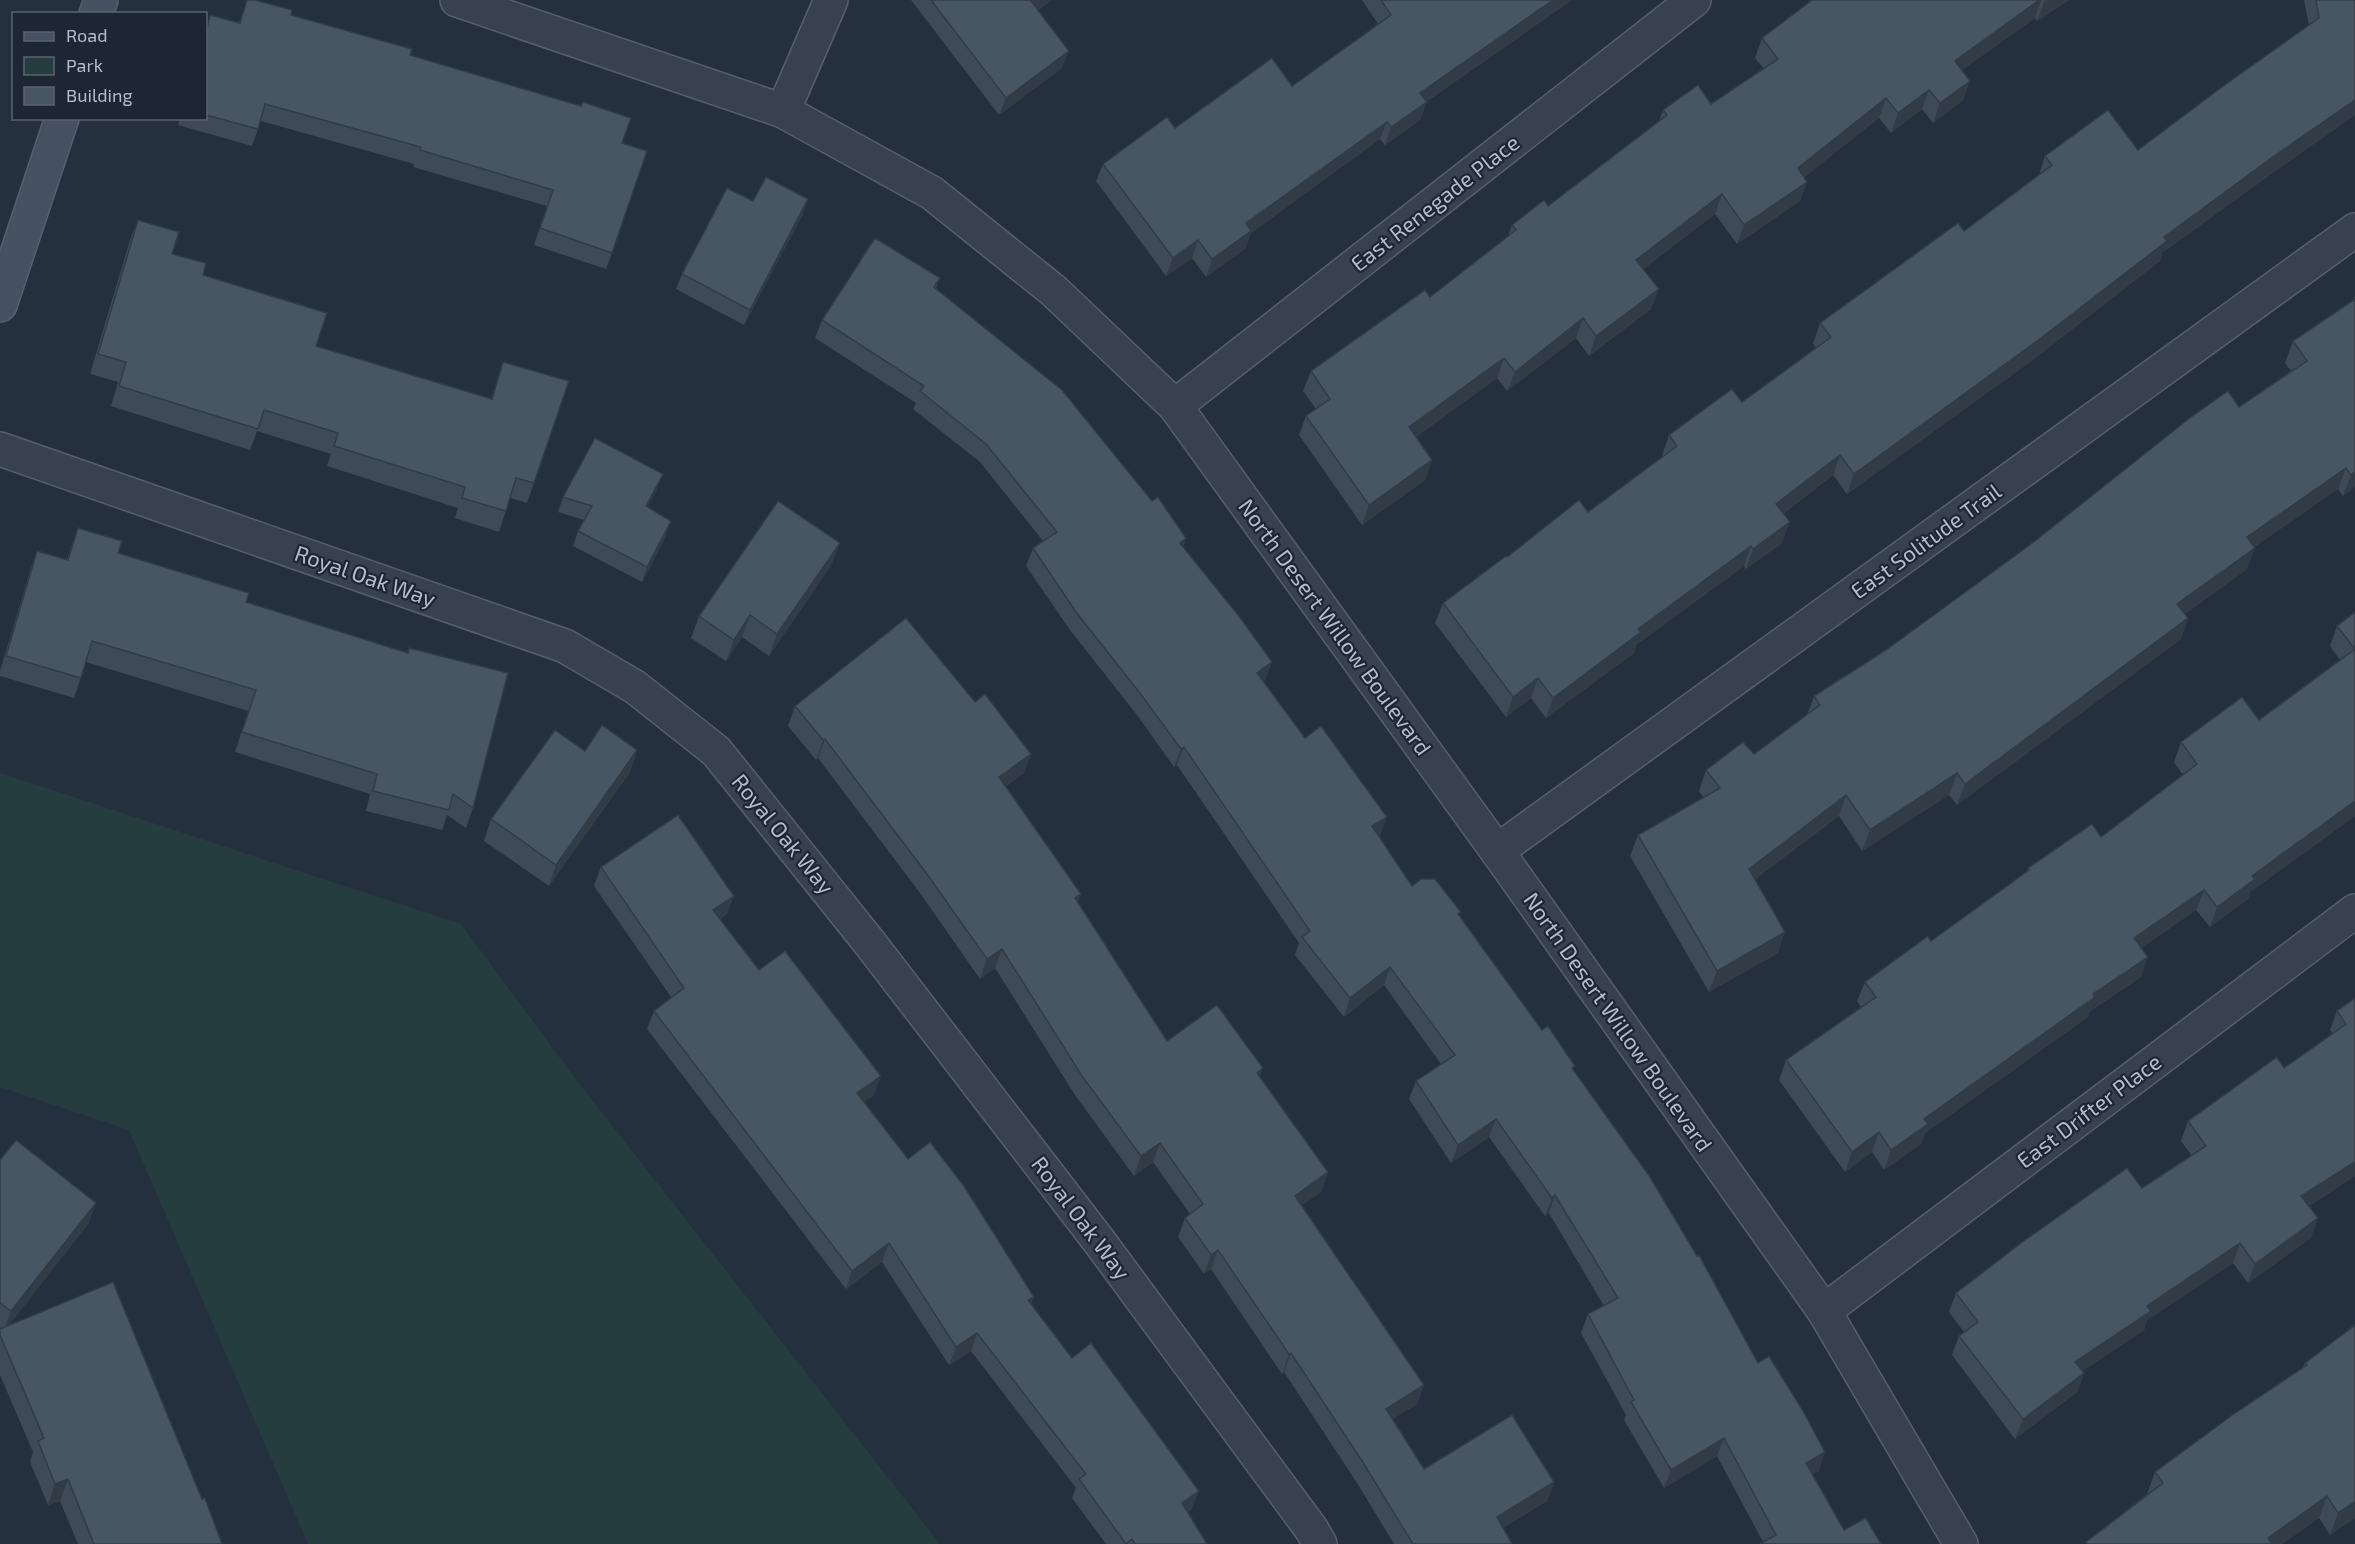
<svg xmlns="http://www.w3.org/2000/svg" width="2355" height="1544" viewBox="0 0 2355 1544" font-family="'Exo 2',sans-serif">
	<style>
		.green { fill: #263d3f }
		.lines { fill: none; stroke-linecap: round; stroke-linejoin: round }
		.street-casing { stroke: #56606c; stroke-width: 36 }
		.secondary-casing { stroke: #56606c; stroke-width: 36 }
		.street { stroke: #38424e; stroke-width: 33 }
		.secondary { stroke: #465161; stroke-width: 33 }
		.wall { fill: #3e4a56 }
		.shaded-wall { fill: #323c46 }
		.building { fill: #485664; stroke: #323c46; stroke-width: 1.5 }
		.labels { text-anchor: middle; stroke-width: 4.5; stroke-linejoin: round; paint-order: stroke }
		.street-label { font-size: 22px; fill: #b4bdc9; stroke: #1d2733 }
	</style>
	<rect width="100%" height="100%" fill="#24303e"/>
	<polygon class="green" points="0,773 461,924 571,1073 940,1544 308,1544 129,1130 0,1087"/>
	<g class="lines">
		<defs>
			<g id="street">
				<polyline points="457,0 783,111 932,193 1054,291 1175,406 1497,851 1824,1311 1961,1544"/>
				<polyline points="783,111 831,0"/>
				<polyline points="1175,406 1694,0"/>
				<polyline points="0,449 565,646 635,687 716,751 869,942 1099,1241 1312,1530 1320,1544"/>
				<polyline points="1497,851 2355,230"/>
				<polyline points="1824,1311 2355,911"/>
			</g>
			<g id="secondary">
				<polyline points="96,14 101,0"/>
				<polyline points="0,305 62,118"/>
			</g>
		</defs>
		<use href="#street" class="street-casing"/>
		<use href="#secondary" class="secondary-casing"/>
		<use href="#street" class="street"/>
		<use href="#secondary" class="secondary"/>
	</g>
	<g class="wall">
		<polygon points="247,0 410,55 622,143 612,253 606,269 534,245 547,206 413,167 414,164 261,121 252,146 178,125 180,118 206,118 206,28 210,15 239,23"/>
		<polygon points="911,0 1052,0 1038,10 1062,68 999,115"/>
		<polygon points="1362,0 1572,0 1426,102 1420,120 1385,145 1380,139 1251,233 1245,249 1206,277 1192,258 1166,276 1096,181 1103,164 1175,128 1292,86 1378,24"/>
		<polygon points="1812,0 2069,0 2037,21 2035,18 1962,70 1970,81 1963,100 1933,123 1922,109 1891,133 1879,118 1804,177 1807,182 1800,201 1737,244 1715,214 1643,269 1651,309 1589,356 1576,338 1507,391 1497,378 1416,437 1432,460 1425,480 1362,525 1299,435 1306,416 1316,409 1303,391 1311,371 1430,297 1508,236 1512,225 1548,206 1659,121 1663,110 1711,104 1764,69 1755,58 1762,38"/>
		<polygon points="2304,0 2355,0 2355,115 2267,177 2162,253 2160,261 2034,359 1847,494 1833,475 1783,514 1782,543 1746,569 1744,566 1636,645 1634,653 1546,718 1531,698 1506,717 1435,623 1443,603 1507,557 1588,512 1662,457 1662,456 1669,435 1742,402 1816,348 1813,344 1820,323 1964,231 2039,175 2045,156 2138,150 2309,25"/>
		<polygon points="808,199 803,214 744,325 676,289 682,274"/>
		<polygon points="138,220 172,254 203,275 316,346 491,399 503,362 534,483 527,503 510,498 499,532 455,518 458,508 327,466 331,454 257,431 250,450 111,406 118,382 90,374 130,240"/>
		<polygon points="940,278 936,288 1152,501 1186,538 1183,547 1265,680 1263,681 1305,738 1387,817 1380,835 1379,836 1412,886 1460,916 1542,1030 1574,1070 1758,1363 1819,1471 1813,1474 1844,1530 1881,1544 1763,1542 1717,1456 1664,1488 1624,1420 1626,1415 1581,1333 1588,1314 1604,1306 1549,1213 1545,1216 1489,1137 1451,1163 1409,1099 1416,1081 1441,1064 1384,985 1344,1017 1295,955 1299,943 1177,765 1174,767 1137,715 1070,630 1026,566 1033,548 1043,541 980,462 913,409 916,403 815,338 822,320"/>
		<polygon points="2354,297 2355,297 2355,487 2343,496 2338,489 2254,547 2247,569 2185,614 2188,618 2181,639 1957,805 1949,795 1862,851 1839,816 1755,879 1778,953 1709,992 1630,856 1638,835 1704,798 1699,791 1706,770 1754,754 1807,715 1814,696 1886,650 2291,371 2285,363 2293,341 2353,301"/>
		<polygon points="657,489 647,507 666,536 642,582 573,546 578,531 584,520 558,512 563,497"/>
		<polygon points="78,528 118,553 246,602 473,808 466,828 447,815 442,830 366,811 370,794 235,752 248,711 86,662 74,698 0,676 0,671 30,571 37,551 67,559"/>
		<polygon points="832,564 769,656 742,637 726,661 691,638 699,616"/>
		<polygon points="2355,612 2355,816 2250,892 2248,899 2210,927 2196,910 2141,948 2141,977 2089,1012 2088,1017 1925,1133 1921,1144 1884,1170 1872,1152 1845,1172 1779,1080 1786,1060 1861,1007 1857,1001 1865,982 1931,941 2026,872 2028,868 2101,837 2183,775 2174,762 2181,742 2259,720 2340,660 2330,646 2337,626"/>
		<polygon points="975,702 1031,754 1024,773 1006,786 1081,894 1078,902 1167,1041 1260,1077 1328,1172 1321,1192 1301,1205 1424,1385 1417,1404 1392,1419 1424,1469 1554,1482 1547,1501 1503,1528 1512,1544 1394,1544 1357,1483 1284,1372 1282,1374 1211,1269 1204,1274 1178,1237 1185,1218 1190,1214 1153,1162 1134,1176 1075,1095 995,968 980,979 920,893 818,758 816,760 788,726 795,706"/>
		<polygon points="637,750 630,772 549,886 484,841 491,819 585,751"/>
		<polygon points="601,867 727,914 720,919 759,970 874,1095 864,1102 908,1159 1034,1297 1031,1304 1072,1358 1192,1509 1188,1512 1207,1544 1106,1544 1072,1498 1076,1488 971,1351 949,1365 882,1262 846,1289 647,1029 654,1011 671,997 594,886"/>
		<polygon points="2355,998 2355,1176 2309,1206 2311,1238 2248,1283 2233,1263 2147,1320 2144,1330 2082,1371 2084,1373 2077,1392 2015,1439 1952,1355 1959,1336 1964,1332 1949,1312 1956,1293 2142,1188 2192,1156 2181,1141 2188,1121 2284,1068 2333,1034 2330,1030 2337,1011"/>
		<polygon points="0,1160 96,1203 88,1224 8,1326 202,1499 222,1544 78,1544 60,1501 48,1505 30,1462 33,1452 0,1375"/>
		<polygon points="2355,1325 2355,1518 2330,1535 2319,1518 2282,1544 2086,1544 2086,1542 2147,1494 2155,1472 2303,1367 2305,1363"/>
	</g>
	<g class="shaded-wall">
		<polygon points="1033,0 1052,0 1025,18 1031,1"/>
		<polygon points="1553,0 1572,0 1413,111 1420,93"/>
		<polygon points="2039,0 2041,0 2035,18 1948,80 1955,61"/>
		<polygon points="2047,0 2069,0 2037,21 2044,2"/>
		<polygon points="1069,51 1062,68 999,115 1006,98"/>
		<polygon points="1970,81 1963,100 1933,123 1940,103"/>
		<polygon points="1929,90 1922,109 1891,133 1898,113"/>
		<polygon points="1886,98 1879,118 1791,188 1798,168"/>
		<polygon points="2355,100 2355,115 2267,177 2162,253 2160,261 2034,359 1847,494 1854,474 2164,237 2274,156"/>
		<polygon points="1427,102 1420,120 1385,145 1391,127"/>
		<polygon points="1387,122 1380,139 1251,233 1245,249 1206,277 1212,259 1246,223"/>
		<polygon points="1807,182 1800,201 1737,244 1744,225"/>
		<polygon points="1722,194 1715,214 1629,279 1636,260"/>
		<polygon points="808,199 803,214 744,325 750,310"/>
		<polygon points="1198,240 1192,258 1166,276 1173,258"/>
		<polygon points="1659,289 1651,309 1589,356 1596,336"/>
		<polygon points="1583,318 1576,338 1507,391 1515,372"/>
		<polygon points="1504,358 1497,378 1402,447 1409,427"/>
		<polygon points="1840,455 1833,475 1768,525 1776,504"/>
		<polygon points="1432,460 1425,480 1362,525 1369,505"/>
		<polygon points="2346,468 2338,489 2239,558 2247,537"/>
		<polygon points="2355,472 2355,487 2343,496 2351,475"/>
		<polygon points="663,474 657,489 640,521 646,506"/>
		<polygon points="671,521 666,536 642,582 647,567"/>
		<polygon points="1790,522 1782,543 1746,569 1753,549"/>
		<polygon points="1186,538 1180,557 1180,543"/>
		<polygon points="840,543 832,564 769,656 777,634"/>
		<polygon points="1751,546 1744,566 1636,645 1634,653 1546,718 1553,698 1638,629"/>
		<polygon points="2255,548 2247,569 2170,625 2177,604"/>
		<polygon points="750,615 742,637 726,661 734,640"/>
		<polygon points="2188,618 2181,639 1957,805 1965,784"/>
		<polygon points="1272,662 1265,680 1251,691 1257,673"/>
		<polygon points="1538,678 1531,698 1506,717 1513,697"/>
		<polygon points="825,739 818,758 816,760 823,740"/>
		<polygon points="1184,747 1177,765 1174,767 1181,749"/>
		<polygon points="637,750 630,772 549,886 556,865"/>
		<polygon points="1031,754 1024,773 992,796 999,777"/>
		<polygon points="1957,773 1949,795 1862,851 1870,830"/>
		<polygon points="1846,795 1839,816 1741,890 1749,869"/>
		<polygon points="2355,801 2355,816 2250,892 2248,899 2210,927 2217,907 2252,876"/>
		<polygon points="1387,817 1380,835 1365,845 1372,826"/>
		<polygon points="2204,890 2196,910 2127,957 2134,938"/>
		<polygon points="1081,894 1074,913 1075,898"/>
		<polygon points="734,896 727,914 707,928 713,910"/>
		<polygon points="1785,932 1778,953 1709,992 1717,971"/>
		<polygon points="1002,949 995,968 980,979 987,959"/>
		<polygon points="2148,957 2141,977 2089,1012 2088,1017 1925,1133 1921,1144 1884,1170 1891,1150 1924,1119 2093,994"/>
		<polygon points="1390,967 1384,985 1344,1017 1350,998"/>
		<polygon points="1263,1068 1256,1087 1257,1073"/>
		<polygon points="881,1076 874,1095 851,1112 857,1093"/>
		<polygon points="1496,1119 1489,1137 1451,1163 1458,1145"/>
		<polygon points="1879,1132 1872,1152 1845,1172 1852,1152"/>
		<polygon points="1160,1143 1153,1162 1134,1176 1141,1156"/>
		<polygon points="2355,1162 2355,1176 2294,1215 2301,1196"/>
		<polygon points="1328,1172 1321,1192 1288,1215 1295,1196"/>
		<polygon points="1555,1195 1549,1213 1545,1216 1552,1198"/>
		<polygon points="96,1203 88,1224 3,1333 11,1311"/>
		<polygon points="2318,1218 2311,1238 2248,1283 2255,1264"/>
		<polygon points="889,1243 882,1262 846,1289 852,1271"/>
		<polygon points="2240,1243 2233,1263 2147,1320 2144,1330 2068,1381 2075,1362 2147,1306"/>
		<polygon points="1218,1250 1211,1269 1204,1274 1211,1255"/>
		<polygon points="1034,1297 1027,1315 1028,1300"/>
		<polygon points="977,1333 971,1351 949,1365 956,1347"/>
		<polygon points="1291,1353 1284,1372 1282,1374 1289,1354"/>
		<polygon points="2084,1373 2077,1392 2015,1439 2023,1419"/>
		<polygon points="1424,1385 1417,1404 1379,1428 1386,1409"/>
		<polygon points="1724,1438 1717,1456 1664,1488 1671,1470"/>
		<polygon points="1825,1452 1819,1471 1800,1481 1806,1463"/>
		<polygon points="68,1479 60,1501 48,1505 55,1484"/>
		<polygon points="1554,1482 1547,1501 1490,1536 1497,1517"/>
		<polygon points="1199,1491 1192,1509 1175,1521 1182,1503"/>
		<polygon points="2327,1496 2319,1518 2282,1544 2265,1544 2268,1538"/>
		<polygon points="2355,1502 2355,1518 2330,1535 2338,1513"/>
	</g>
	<g class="building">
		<polygon points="247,0 255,0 292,10 291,15 412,49 410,55 581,106 583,102 631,118 622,143 647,151 612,253 540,228 553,190 420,150 421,147 265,104 258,129 206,115 206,32 210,15 240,23"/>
		<polygon points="931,0 1033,0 1031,1 1069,51 1006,98"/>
		<polygon points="1381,0 1553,0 1420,93 1427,102 1391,127 1387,122 1246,223 1251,231 1212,259 1198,240 1173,258 1103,164 1167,117 1175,128 1272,58 1292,86 1391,15"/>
		<polygon points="1812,0 2039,0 1955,61 1970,81 1940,103 1929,90 1898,113 1886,98 1798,168 1807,182 1744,225 1722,194 1636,260 1659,289 1596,336 1583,318 1515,372 1504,358 1409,427 1432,460 1369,505 1306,416 1330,399 1311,371 1425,290 1430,297 1516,230 1512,225 1544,200 1548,206 1667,115 1663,110 1698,85 1711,104 1778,59 1762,38"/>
		<polygon points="2316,0 2355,0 2355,100 2274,156 2164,237 2167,241 2041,338 1854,474 1840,455 1776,504 1790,522 1753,549 1751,546 1638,629 1641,632 1553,698 1538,678 1513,697 1443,603 1506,556 1507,557 1579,500 1588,512 1677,446 1669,435 1732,389 1742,402 1831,337 1820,323 1958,223 1964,231 2052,165 2045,156 2108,110 2138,150 2226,84 2319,18"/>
		<polygon points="766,177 808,199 750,310 682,274 727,188 753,201"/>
		<polygon points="138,220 179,232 172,254 206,263 203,275 327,313 316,346 492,399 503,362 569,381 534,483 516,478 506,511 462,498 465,487 334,446 338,433 264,410 258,429 119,386 126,362 98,354"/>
		<polygon points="875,238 940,278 934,287 1062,390 1152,501 1158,497 1186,538 1180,543 1242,620 1272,662 1257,673 1305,738 1321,726 1387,817 1372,826 1412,886 1421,879 1435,879 1461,912 1458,914 1542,1030 1548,1026 1575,1066 1572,1068 1650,1177 1697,1256 1699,1255 1758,1363 1769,1356 1803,1411 1825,1452 1806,1463 1844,1530 1866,1518 1881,1544 1760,1544 1776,1535 1724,1438 1671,1470 1631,1402 1634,1400 1588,1314 1618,1298 1555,1195 1552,1198 1496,1119 1458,1145 1416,1081 1455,1055 1390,967 1350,998 1302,937 1310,931 1184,747 1181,749 1143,697 1076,612 1033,548 1057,532 986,444 920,391 924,386 822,320"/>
		<polygon points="2355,299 2355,472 2351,475 2346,468 2247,537 2255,548 2177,604 2188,618 1965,784 1957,773 1870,830 1846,795 1749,869 1785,932 1717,971 1638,835 1720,788 1706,770 1743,742 1754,754 1820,705 1814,696 1886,650 2031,544 2191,417 2228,391 2239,407 2307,361 2293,341"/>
		<polygon points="595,438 663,474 646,506 671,521 647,567 578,531 592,506 563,497"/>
		<polygon points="778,501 840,543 777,634 750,615 734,640 699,616"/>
		<polygon points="78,528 122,541 118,553 249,593 246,602 408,653 409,648 508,673 473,808 453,794 449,810 373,791 377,774 242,732 256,690 92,641 81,678 6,656 37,551 68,560"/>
		<polygon points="2355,612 2355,801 2252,876 2255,879 2217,907 2204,890 2134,938 2148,957 2093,994 2095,997 1924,1119 1928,1124 1891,1150 1879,1132 1852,1152 1786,1060 1876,997 1865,982 1928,936 1931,941 2029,870 2028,868 2092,824 2101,837 2197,764 2181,742 2242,697 2259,720 2355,649 2337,626"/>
		<polygon points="906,618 975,702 985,694 1031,754 999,777 1081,894 1075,898 1167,1041 1217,1005 1263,1068 1257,1073 1328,1172 1295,1196 1424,1385 1386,1409 1424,1469 1512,1415 1554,1482 1497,1517 1512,1544 1413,1544 1364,1464 1291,1353 1289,1354 1218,1250 1211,1255 1185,1218 1203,1204 1160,1143 1141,1156 1082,1076 1002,949 987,959 927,874 825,739 823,740 795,706"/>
		<polygon points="602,725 637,750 556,865 491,819 555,730 585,751"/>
		<polygon points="678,815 734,896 713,910 759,970 785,951 881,1076 857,1093 908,1159 930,1142 964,1186 1034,1297 1028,1300 1072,1358 1091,1343 1199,1491 1182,1503 1207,1544 1135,1544 1132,1539 1126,1544 1079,1479 1086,1474 977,1333 956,1347 889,1243 852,1271 654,1011 684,988 601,867"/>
		<polygon points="2355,998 2355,1162 2301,1196 2318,1218 2255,1264 2240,1243 2147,1306 2151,1311 2075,1362 2084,1373 2023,1419 1959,1336 1978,1322 1956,1293 2025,1240 2127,1168 2142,1188 2206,1146 2188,1121 2277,1057 2284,1068 2346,1024 2337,1011"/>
		<polygon points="16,1140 96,1203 11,1311 0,1303 0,1160"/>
		<polygon points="113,1282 202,1499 205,1498 222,1544 94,1544 68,1479 55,1484 38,1441 44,1438 0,1335 0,1329"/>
		<polygon points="2355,1325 2355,1502 2338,1513 2327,1496 2268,1538 2272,1544 2088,1544 2086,1542 2163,1483 2155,1472 2231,1416 2307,1365 2305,1363"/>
	</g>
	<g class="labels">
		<g class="street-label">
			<text transform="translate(1435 203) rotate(-38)" y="8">East Renegade Place</text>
			<text transform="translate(1926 541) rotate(-36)" y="8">East Solitude Trail</text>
			<text transform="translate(365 576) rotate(19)" y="8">Royal Oak Way</text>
			<text transform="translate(1335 627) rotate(54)" y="8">North Desert Willow Boulevard</text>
			<text transform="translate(783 834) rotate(51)" y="8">Royal Oak Way</text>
			<text transform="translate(1618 1022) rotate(55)" y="8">North Desert Willow Boulevard</text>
			<text transform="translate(2089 1111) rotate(-37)" y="8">East Drifter Place</text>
			<text transform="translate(1081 1218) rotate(53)" y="8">Royal Oak Way</text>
		</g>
	</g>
	<rect x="12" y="12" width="195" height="108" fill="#1d2733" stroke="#59636f" stroke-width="1.5"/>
	<rect x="24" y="32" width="30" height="9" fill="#465161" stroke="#59636f" stroke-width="1.5"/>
	<text x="66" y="42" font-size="18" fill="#b4bdc9">Road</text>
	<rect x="24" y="57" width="30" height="18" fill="#263d3f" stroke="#59636f" stroke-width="1.5"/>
	<text x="66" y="72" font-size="18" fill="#b4bdc9">Park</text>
	<rect x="24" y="87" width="30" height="18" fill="#485664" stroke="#59636f" stroke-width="1.5"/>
	<text x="66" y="102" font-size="18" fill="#b4bdc9">Building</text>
</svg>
